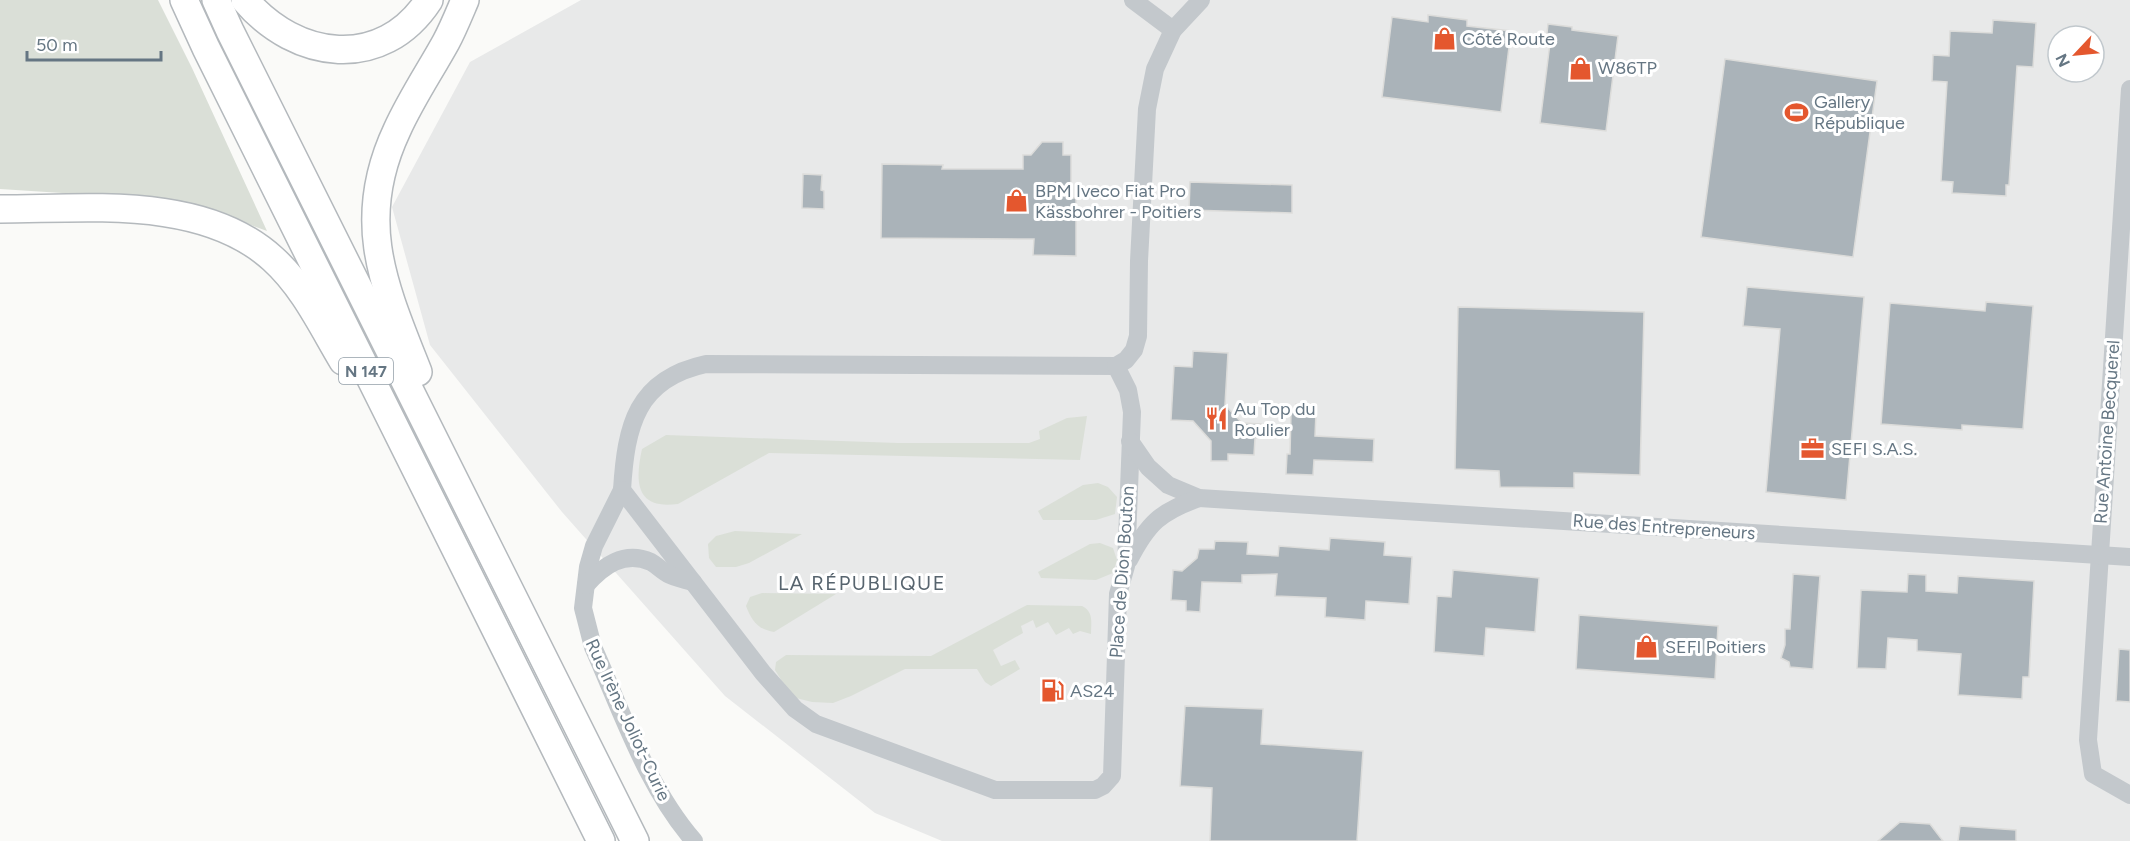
<svg xmlns="http://www.w3.org/2000/svg" width="2130" height="841" viewBox="0 0 2130 841" font-family="Figtree,sans-serif">
	<style>
		.built { fill: #e8e9e9; fill-rule: evenodd }
		.green { fill: #dadfd7 }
		.building { fill: #aab3b9; stroke: #dcdcda; stroke-width: 1.5 }
		.lines { fill: none; stroke-linecap: round; stroke-linejoin: round }
		.highway-casing { stroke: #b4b9bd; stroke-width: 30 }
		.minor { stroke: #c3c8cc; stroke-width: 18 }
		.highway { stroke: #fff; stroke-width: 27 }
		.labels { text-anchor: middle; stroke-width: 6; stroke-linejoin: round; paint-order: stroke }
		.shield { fill: #fff; stroke: #939fa8; stroke-width: 1.5 }
		.shield-label { font-size: 16px; font-weight: bold; fill: #657683 }
		.poi-label { font-size: 18px; fill: #657683; stroke: #fff; text-anchor: start }
		.street-label { font-size: 18px; fill: #657683; stroke: #fff }
		.neighbourhood-label { font-size: 20px; letter-spacing: 1.5px; fill: #57646e; stroke: #fff }
	</style>
	<rect width="100%" height="100%" fill="#fafaf8"/>
	<path class="built" d="M581,0H2130V841H942L875,813L725,696L562,512L430,345L392,207L470,62ZM2058,36H2094V72H2058Z"/>
	<g class="green">
		<polygon points="0,0 158,0 192,68 267,231 248,224 155,199 0,189"/>
		<path d="M1087,416L1080,460L769,453L678,504C635,510 635,481 642,449L666,435L898,443H1029L1040,439L1039,431L1067,418Z"/>
		<polygon points="1098,483 1108,487 1117,497 1115,514 1096,520 1043,520 1038,511 1083,485"/>
		<polygon points="735,531 802,534 749,563 736,567 716,567 709,558 708,544 716,536"/>
		<polygon points="1100,543 1113,548 1117,560 1113,573 1096,580 1041,578 1038,572 1090,544"/>
		<path d="M762,593L836,594L774,632C757,629 752,621 746,606L750,597Z"/>
		<path d="M1027,605L1082,606C1094,612 1091,622 1091,634L1080,631L1073,634L1069,628L1056,635L1048,622L1036,628L1033,620L1021,626L1023,633L993,650L1001,666L1015,660L1020,669L991,686L985,682L977,669H905L851,696L833,703L812,702L796,698L785,686L775,670L776,662L786,655L931,656Z"/>
	</g>
	<g class="building">
		<polygon points="1428,15 1467,20 1467,26 1511,31 1501,112 1382,97 1392,17 1428,22"/>
		<polygon points="1993,20 2036,23 2033,67 2017,66 2009,185 2006,185 2006,196 1952,193 1953,182 1941,181 1947,82 1932,81 1933,55 1949,56 1950,31 1992,33"/>
		<polygon points="1548,24 1572,27 1572,30 1618,36 1606,131 1540,123 1550,43 1546,42"/>
		<polygon points="1725,59 1877,81 1853,257 1701,237"/>
		<polygon points="1042,142 1063,142 1063,155 1071,155 1071,198 1076,198 1076,256 1033,255 1034,239 881,238 882,164 943,165 942,169 1023,169 1023,155 1031,155"/>
		<polygon points="803,174 822,175 821,190 824,191 824,209 802,208"/>
		<polygon points="1190,182 1292,185 1292,213 1189,210"/>
		<polygon points="1747,287 1864,297 1846,500 1766,492 1780,329 1743,326"/>
		<polygon points="1986,302 2033,306 2023,429 1962,425 1962,430 1881,424 1890,303 1985,311"/>
		<polygon points="1458,307 1644,312 1640,475 1574,473 1574,488 1500,487 1499,471 1455,469"/>
		<polygon points="1193,351 1228,353 1225,405 1242,423 1261,424 1260,438 1255,438 1254,455 1228,454 1228,461 1211,461 1211,441 1193,421 1171,420 1174,366 1192,367"/>
		<polygon points="1296,404 1311,404 1311,413 1316,413 1315,436 1374,439 1373,462 1314,460 1313,475 1286,474 1287,454 1290,454 1291,412 1296,412"/>
		<polygon points="1330,538 1385,542 1384,555 1412,557 1409,604 1366,601 1365,620 1325,617 1326,598 1275,596 1277,574 1242,575 1242,583 1202,582 1200,612 1186,611 1186,601 1171,600 1173,570 1182,571 1197,558 1199,549 1214,549 1215,541 1248,542 1247,554 1278,556 1279,546 1329,550"/>
		<polygon points="1453,570 1539,578 1535,632 1486,628 1484,656 1434,652 1437,596 1451,597"/>
		<polygon points="1793,574 1820,576 1813,669 1790,667 1789,662 1781,658 1785,645 1785,629 1790,629"/>
		<polygon points="1908,574 1926,575 1926,591 1957,593 1958,576 2034,581 2029,677 2023,677 2022,699 1958,695 1961,654 1917,651 1917,640 1888,638 1886,669 1857,668 1861,590 1907,592"/>
		<polygon points="1579,615 1718,626 1715,679 1576,669"/>
		<polygon points="2119,649 2130,650 2130,702 2116,701"/>
		<polygon points="1185,706 1263,709 1261,744 1363,751 1357,841 1210,841 1212,788 1180,786"/>
		<polygon points="1900,822 1930,824 1943,841 1878,841"/>
		<polygon points="1960,826 2016,830 2016,841 1958,841"/>
	</g>
	<g class="lines">
		<defs>
			<g id="highway">
				<polyline points="184,0 206,48 601,841"/>
				<polyline points="216,0 230,31 635,841"/>
				<path d="M245,0C296,60 382,72 429,0"/>
				<path d="M0,209C88,209 203,195 273,259C304,287 322,326 343,361"/>
				<path d="M418,372C384,286 354,221 397,130C411,99 430,71 446,42C453,29 459,14 465,0"/>
			</g>
		</defs>
		<use href="#highway" class="highway-casing"/>
		<g class="minor">
			<polyline points="1133,0 1173,30"/>
			<polyline points="2130,89 2088,740 2093,774 2130,795"/>
			<path d="M706,364L1116,366L1128,390L1132,412L1126,566L1118,594L1112,776L1103,786L1095,790H995L816,724L795,709L763,673L622,490C626,426 636,379 706,364Z"/>
			<polyline points="1116,366 1126,360 1134,350 1138,336 1139,261 1147,109 1155,69 1173,30 1201,0"/>
			<polyline points="1130,441 1148,467 1168,485 1199,498 2130,557"/>
			<path d="M622,490L594,546L588,567L583,608L593,647C622,712 647,787 694,841"/>
			<path d="M1129,560C1148,523 1160,512 1199,498"/>
			<path d="M586,585C603,566 624,550 651,562C658,566 663,572 670,575C677,578 685,580 693,582"/>
		</g>
		<use href="#highway" class="highway"/>
	</g>
	<defs>
		<symbol id="shop-bare" viewBox="-9 -9 18 18"><path d="M-5-2.5h2.3a2.7 3.5 0 0 1 5.4 0H5L5.5 6h-11ZM-1.5-2.5h3a1.5 2.3 0 0 0-3 0Z" fill="#e4572e" stroke="#fff" stroke-width="2.5" paint-order="stroke"/></symbol>
		<symbol id="stadium-bare" viewBox="-9 -9 18 18"><path d="M0-5a6.5 5 0 1 0 0 10a6.5 5 0 1 0 0-10ZM-3.5-1.8h7v3.6h-7Z" fill="#e4572e" stroke="#fff" stroke-width="2.5" paint-order="stroke"/></symbol>
		<symbol id="restaurant-bare" viewBox="-9 -9 18 18"><path d="M-5-6h1v4h1v-4h1v4h1v-4h1v5L-1.5 .5V6h-2V.5L-5-1ZM5-6V6H3V1.5H1.5Q1.5-4 5-6Z" fill="#e4572e" stroke="#fff" stroke-width="2.5" paint-order="stroke"/></symbol>
		<symbol id="office-bare" viewBox="-9 -9 18 18"><path d="M-6-3h4V-5.5h4V-3h4V5H-6ZM-1-4.5V-3h2v-1.5ZM-6 0V1H6V0Z" fill="#e4572e" stroke="#fff" stroke-width="2.5" paint-order="stroke"/></symbol>
		<symbol id="fuel-bare" viewBox="-9 -9 18 18"><path d="M-5.5-6h7V0h2V4h1.3V-2.5L3-4.5l.8-.8L6-3V5H2.5V1h-1V6h-7ZM-4.2-4.7v3.2H.2V-4.7Z" fill="#e4572e" stroke="#fff" stroke-width="2.5" paint-order="stroke"/></symbol>
	</defs>
	<g fill-rule="evenodd">
		<use href="#shop-bare" x="1428" y="22" width="33" height="33"/>
		<use href="#shop-bare" x="1564" y="52" width="33" height="33"/>
		<use href="#stadium-bare" x="1780" y="96" width="33" height="33"/>
		<use href="#shop-bare" x="1000" y="184" width="33" height="33"/>
		<use href="#restaurant-bare" x="1200" y="402" width="33" height="33"/>
		<use href="#office-bare" x="1796" y="432" width="33" height="33"/>
		<use href="#shop-bare" x="1630" y="630" width="33" height="33"/>
		<use href="#fuel-bare" x="1036" y="674" width="33" height="33"/>
	</g>
	<g class="labels">
		<rect class="shield" x="339" y="358" width="54" height="26" rx="4.5"/>
		<g class="shield-label">
			<text x="366" y="377">N 147</text>
		</g>
		<g class="poi-label">
			<text x="1462" y="45">Côté Route</text>
			<text x="1598" y="74">W86TP</text>
			<text x="1814" y="108">Gallery<tspan x="1814" dy="21">République</tspan></text>
			<text x="1035" y="197">BPM Iveco Fiat Pro<tspan x="1035" dy="21">Kässbohrer - Poitiers</tspan></text>
			<text x="1234" y="415">Au Top du<tspan x="1234" dy="21">Roulier</tspan></text>
			<text x="1831" y="455">SEFI S.A.S.</text>
			<text x="1665" y="653">SEFI Poitiers</text>
			<text x="1070" y="697">AS24</text>
		</g>
		<g class="street-label">
			<text transform="translate(2107 432) rotate(-86)" y="6">Rue Antoine Becquerel</text>
			<text transform="translate(1664 527) rotate(4)" y="6">Rue des Entrepreneurs</text>
			<text transform="translate(1122 572) rotate(-86)" y="6">Place de Dion Bouton</text>
			<text transform="translate(628 720) rotate(65)" y="6">Rue Irène Joliot-Curie</text>
		</g>
		<g class="neighbourhood-label">
			<text x="862" y="590">LA RÉPUBLIQUE</text>
		</g>
	</g>
	<g transform="translate(2076 54) rotate(244)"><circle r="28" fill="#ffffff" stroke="#c1c8cd" stroke-width="1.5"/>
	<path d="M0-4.5L10 22L0 15L-10 22Z" fill="#e4572e"/>
	<text y="-9" font-size="16" font-weight="bold" text-anchor="middle" fill="#657683">N</text>
	</g>
	<path d="M27 51v9h134v-9" fill="none" stroke="#657683" stroke-width="3"/>
	<text x="36" y="51" font-size="18" fill="#657683" stroke="#ffffff" stroke-width="4.5" paint-order="stroke">50 m</text>
</svg>
